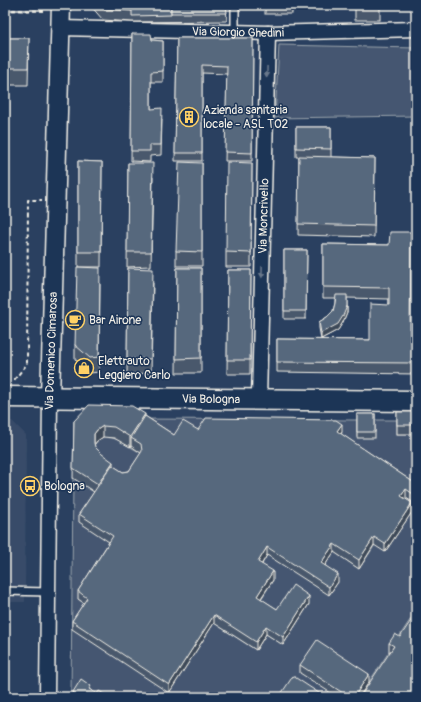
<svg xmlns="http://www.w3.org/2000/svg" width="421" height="702" viewBox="0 0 421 702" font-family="Pangolin,sans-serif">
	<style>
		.built { fill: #374c69 }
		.green { fill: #445771; stroke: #9ca4ac }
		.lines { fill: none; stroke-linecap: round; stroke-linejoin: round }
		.service-casing { stroke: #f4f1e8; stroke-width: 10 }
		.minor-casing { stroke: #f4f1e8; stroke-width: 17 }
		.tertiary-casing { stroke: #f4f1e8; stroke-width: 21 }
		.secondary-casing { stroke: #f4f1e8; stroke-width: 23 }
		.path { stroke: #f4f1e8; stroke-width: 2; stroke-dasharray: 4 3; stroke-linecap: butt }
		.service { stroke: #1d3557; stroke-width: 7 }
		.minor { stroke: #1d3557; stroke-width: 14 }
		.tertiary { stroke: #1d3557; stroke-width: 18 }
		.secondary { stroke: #1d3557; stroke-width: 20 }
		.wall { fill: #4a596c; stroke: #f4f1e8; fill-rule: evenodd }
		.shaded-wall { fill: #3c4858; stroke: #f4f1e8 }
		.building { fill: #56677d; stroke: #f4f1e8 }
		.oneway { fill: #68778a }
		.labels { text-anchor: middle; stroke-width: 3; stroke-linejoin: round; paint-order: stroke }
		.street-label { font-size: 12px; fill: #f4f1e8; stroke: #1d3557 }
		.poi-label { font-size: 12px; fill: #f4f1e8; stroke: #1d3557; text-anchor: start }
	</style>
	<rect width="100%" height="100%" fill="#2a4060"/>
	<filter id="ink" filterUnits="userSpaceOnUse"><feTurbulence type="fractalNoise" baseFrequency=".025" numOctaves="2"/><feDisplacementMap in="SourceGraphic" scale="8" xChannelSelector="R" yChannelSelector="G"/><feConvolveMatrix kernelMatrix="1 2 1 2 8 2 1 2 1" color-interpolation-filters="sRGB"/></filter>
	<g filter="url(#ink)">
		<polygon class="built" points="5,421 12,421 26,435 25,602 5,602"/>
		<g class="green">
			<polygon points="279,45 416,48 416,116 275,118"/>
			<polygon points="135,419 357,420 357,437 375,420 397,420 397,434 416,434 416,492 174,444"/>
			<path d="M107,436L118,440L141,453L142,460L123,480L93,449C95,441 99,437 107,436Z"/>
			<polygon points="73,478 97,494 113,545 78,599 87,606 214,623 256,650 266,634 283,645 309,604 277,618 257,604 273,580 258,570 267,555 321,571 334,552 359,569 406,498 416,504 416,611 369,682 337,697 71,697"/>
		</g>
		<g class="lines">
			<defs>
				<g id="service">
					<polyline points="235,5 235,32"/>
					<polyline points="5,591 48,592"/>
				</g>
				<g id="minor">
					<path id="s1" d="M60,28L268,33L416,29"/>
					<path id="s2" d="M259,399L268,33"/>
					<polyline points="47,697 50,398"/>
				</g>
				<polyline id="tertiary" points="50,398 61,5"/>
				<g id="secondary">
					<path id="s3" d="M5,397L416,401"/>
				</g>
			</defs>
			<use href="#service" class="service-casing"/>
			<use href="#minor" class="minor-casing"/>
			<use href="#tertiary" class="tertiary-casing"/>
			<use href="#secondary" class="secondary-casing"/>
			<g class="path">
				<polyline points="5,10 46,11"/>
				<polyline points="14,380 27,364 28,200 42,200"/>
			</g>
			<use href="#service" class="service"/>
			<use href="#minor" class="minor"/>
			<use href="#tertiary" class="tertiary"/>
			<use href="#secondary" class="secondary"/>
		</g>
		<g class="wall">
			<polygon points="90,5 226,5 227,21 132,22 103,20"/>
			<rect x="265" y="5" width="27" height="9"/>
			<rect x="355" y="5" width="25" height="15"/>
			<polygon points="132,34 152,40 163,41 163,82 151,82 151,109 162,119 161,155 150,156 150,162 131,161"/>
			<polygon points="5,38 29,38 28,85 5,85"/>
			<polygon points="177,38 253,38 252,161 225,161 227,74 202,73 202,161 175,161"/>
			<polygon points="5,102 9,102 5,373"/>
			<polygon points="296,127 331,127 331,157 375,158 374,237 298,235 299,157 296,157"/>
			<polygon points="78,161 102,162 101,267 78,267"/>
			<polygon points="128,163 153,177 151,266 127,267"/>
			<polygon points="202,163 202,266 176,266 176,251"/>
			<polygon points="252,163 251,267 226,267 226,252"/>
			<polygon points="323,244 389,245 410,341 416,341 416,374 277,372 277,339 370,340 389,305 389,299 347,298 347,312 343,322 338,330 321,339 319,328 319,322 327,317 333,311 335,303 335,298 323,298"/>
			<polygon points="284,250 307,250 306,319 284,319"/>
			<polygon points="128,268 153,283 151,373 127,374"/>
			<polygon points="177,268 201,268 201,373 176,373"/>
			<polygon points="228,270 251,270 250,374 227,374"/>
			<polygon points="100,283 99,372 90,373 75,359 75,345"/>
			<rect x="397" y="412" width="19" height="22"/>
			<rect x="357" y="414" width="18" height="24"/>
			<path d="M145,416L174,435L198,430L342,432L341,434L416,484V504L406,498L405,499L412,512L385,552L374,545L359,569L334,552L325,565L338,582L329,595L267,555L262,564L273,580L261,599L277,609L309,604L283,645L266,634L256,650L214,623L169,693L72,629V621L84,603L78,599V591L109,542L79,522V514L94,492L73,478L74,421ZM103,437L114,438L130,447L131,446L141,453L129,471L123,472L113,466L95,447L94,445L97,441Z"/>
			<polygon points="400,637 390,652 389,652 389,643"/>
			<polygon points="300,665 369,682 359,697 337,697 300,673"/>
			<polygon points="91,690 97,694 109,697 73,697 73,692"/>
		</g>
		<g class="shaded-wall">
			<polygon points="347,306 347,312 343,322 338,330 321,339 321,333"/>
			<polygon points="145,414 145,425 131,438 131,446 130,447 130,437"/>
			<polygon points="342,424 342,432 337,439 337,431"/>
			<polygon points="103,426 103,437 97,441 94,445 94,434 97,430"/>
			<polygon points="113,462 113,472 98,495 98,484"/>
			<polygon points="406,489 406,498 401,505 401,496"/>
			<polygon points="412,503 412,512 385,552 385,544"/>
			<polygon points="374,537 374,545 359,569 359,560"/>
			<polygon points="334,544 334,552 321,571 321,563"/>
			<polygon points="267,547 267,555 258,570 258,562"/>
			<polygon points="273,571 273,580 257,604 257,596"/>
			<polygon points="338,574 338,582 329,595 329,587"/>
			<polygon points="309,596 309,604 283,645 283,637"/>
			<polygon points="214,615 214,623 169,693 169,685"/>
			<polygon points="266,626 266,634 256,650 256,642"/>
			<polygon points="369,674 369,682 359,697 354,697"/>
		</g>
		<g class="building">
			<polygon points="100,5 132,5 132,11 103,9"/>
			<polygon points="132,5 171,5 171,15 132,16"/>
			<polygon points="171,5 226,5 227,13 171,13"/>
			<polygon points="132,34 151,34 152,40 163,41 163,71 151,72 151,109 162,108 161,145 150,145 150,151 131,151"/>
			<polygon points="5,38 29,38 28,68 5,68"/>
			<polygon points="177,38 253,38 252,153 225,152 227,66 202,65 202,153 175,153"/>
			<polygon points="5,102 9,102 5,355"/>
			<polygon points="296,127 331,127 331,149 296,148"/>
			<polygon points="299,156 375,158 374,226 298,224"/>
			<polygon points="78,161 102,162 101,252 78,252"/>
			<polygon points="179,162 202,163 202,252 176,251"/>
			<polygon points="227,162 252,163 251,253 226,252"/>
			<polygon points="128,163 153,163 151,252 127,252"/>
			<polygon points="390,232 411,232 410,341 416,341 416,363 277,362 277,339 370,340 370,304 389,305 389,288 323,287 323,244 389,245"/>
			<polygon points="284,250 307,250 306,311 284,311"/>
			<polygon points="77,267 100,268 99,357 90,358 75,345"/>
			<polygon points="128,268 153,269 151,359 127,359"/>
			<polygon points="177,268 201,268 201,358 176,359"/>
			<polygon points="228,270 251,270 250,360 227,360"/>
			<polygon points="336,295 347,295 347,306 343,316 338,324 321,333 319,322 327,317 333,311 335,303"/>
			<polygon points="89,405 132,406 145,414 130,437 114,427 103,426 97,430 94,434 94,443 95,447 102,454 113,462 98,484 73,468 74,421"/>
			<rect x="397" y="412" width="19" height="13"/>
			<rect x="357" y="414" width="18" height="18"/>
			<polygon points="145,416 174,435 183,421 198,430 206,418 336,420 342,424 337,431 416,484 416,496 406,489 401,496 412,503 385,544 374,537 359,560 334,544 321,563 338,574 329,587 267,547 258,562 273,571 257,596 277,609 293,585 309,596 283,637 266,626 256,642 214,615 169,685 72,621 87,598 78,591 113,536 79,514 112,465 123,472 129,471 142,451 141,444 131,438"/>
			<polygon points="416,613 416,697 360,697 394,646 389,643 395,634 400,637"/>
			<polygon points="317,640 369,674 354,697 349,697 300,665"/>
			<polygon points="293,676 325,697 279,697"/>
			<polygon points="81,679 91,686 89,689 97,694 95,697 79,697 73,692"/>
			<polygon points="99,691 109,697 95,697"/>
		</g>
		<defs><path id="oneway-solid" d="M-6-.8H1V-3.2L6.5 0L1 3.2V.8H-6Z"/></defs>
		<g class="oneway">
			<use href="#oneway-solid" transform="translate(267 72) rotate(91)"/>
			<use href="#oneway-solid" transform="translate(262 272) rotate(91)"/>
		</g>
	</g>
	<defs>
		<symbol id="building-ring" viewBox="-11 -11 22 22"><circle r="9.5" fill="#1d3557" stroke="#ffd166" stroke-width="1.5"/><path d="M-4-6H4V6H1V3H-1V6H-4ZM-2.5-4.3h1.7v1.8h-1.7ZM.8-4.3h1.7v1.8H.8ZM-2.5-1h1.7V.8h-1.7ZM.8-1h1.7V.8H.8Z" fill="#ffd166"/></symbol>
		<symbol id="cafe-ring" viewBox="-11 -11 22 22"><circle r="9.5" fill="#1d3557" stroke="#ffd166" stroke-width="1.5"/><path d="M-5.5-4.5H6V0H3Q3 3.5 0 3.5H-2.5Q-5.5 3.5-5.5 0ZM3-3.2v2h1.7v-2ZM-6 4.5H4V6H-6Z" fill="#ffd166"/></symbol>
		<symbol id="shop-ring" viewBox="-11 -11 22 22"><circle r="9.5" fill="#1d3557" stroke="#ffd166" stroke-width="1.5"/><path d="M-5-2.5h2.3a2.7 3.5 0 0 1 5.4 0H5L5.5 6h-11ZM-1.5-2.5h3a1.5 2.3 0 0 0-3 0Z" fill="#ffd166"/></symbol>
		<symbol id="bus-ring" viewBox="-11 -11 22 22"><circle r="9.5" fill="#1d3557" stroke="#ffd166" stroke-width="1.5"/><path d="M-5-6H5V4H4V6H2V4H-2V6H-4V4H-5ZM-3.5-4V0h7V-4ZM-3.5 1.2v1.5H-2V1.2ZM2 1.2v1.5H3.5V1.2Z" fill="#ffd166"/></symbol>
	</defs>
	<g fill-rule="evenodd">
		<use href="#building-ring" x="178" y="106" width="22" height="22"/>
		<use href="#cafe-ring" x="64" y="309" width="22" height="22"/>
		<use href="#shop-ring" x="73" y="357" width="22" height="22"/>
		<use href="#bus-ring" x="19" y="475" width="22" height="22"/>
	</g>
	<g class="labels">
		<g class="street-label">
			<text dy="4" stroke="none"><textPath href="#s1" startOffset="178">Via Giorgio Ghedini</textPath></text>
			<text dy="4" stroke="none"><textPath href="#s2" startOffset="183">Via Moncrivello</textPath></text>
			<text transform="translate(51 351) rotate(-88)" y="4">Via Domenico Cimarosa</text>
			<text dy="4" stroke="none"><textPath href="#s3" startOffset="206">Via Bologna</textPath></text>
		</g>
		<g class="poi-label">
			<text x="203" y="114">Azienda sanitaria<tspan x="203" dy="14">locale - ASL TO2</tspan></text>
			<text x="89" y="324">Bar Airone</text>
			<text x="98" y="365">Elettrauto<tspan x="98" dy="14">Leggiero Carlo</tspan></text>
			<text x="44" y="490">Bologna</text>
		</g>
	</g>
	<rect width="421" height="702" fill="none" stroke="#1d3557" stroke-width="20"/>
	<rect x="10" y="10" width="401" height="682" fill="none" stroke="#f4f1e8" stroke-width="1.5" filter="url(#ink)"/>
</svg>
